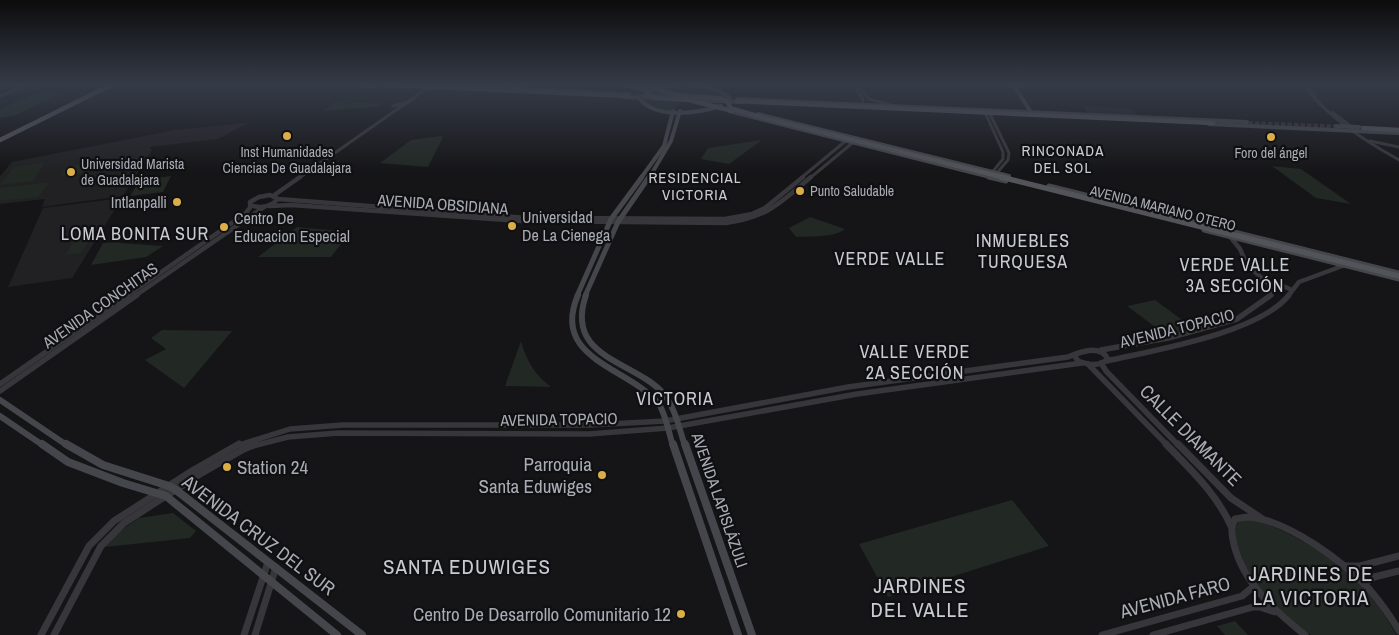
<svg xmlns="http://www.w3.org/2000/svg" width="1399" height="635" viewBox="0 0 1399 635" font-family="'Archivo Narrow',sans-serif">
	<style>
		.built { fill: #212124 }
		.green { fill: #222823 }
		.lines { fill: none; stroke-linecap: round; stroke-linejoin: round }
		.primary-tunnel { stroke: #333337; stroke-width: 4.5; stroke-dasharray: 4.5 2; stroke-linecap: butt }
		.tertiary-far3 { stroke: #37373b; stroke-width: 3 }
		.tertiary-far2 { stroke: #37373b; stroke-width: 4.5 }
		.tertiary-far1 { stroke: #37373b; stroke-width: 5.5 }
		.tertiary { stroke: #37373b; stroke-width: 7 }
		.secondary-far3 { stroke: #45464b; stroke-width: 4 }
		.secondary-far2 { stroke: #45464b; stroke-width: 5 }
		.secondary-far1 { stroke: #45464b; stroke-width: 6 }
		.secondary { stroke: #45464b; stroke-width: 8 }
		.primary-far1 { stroke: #53545a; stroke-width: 4.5 }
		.primary { stroke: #53545a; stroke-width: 5.5 }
		.poi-dot { fill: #dbae49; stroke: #101012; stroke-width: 2 }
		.labels { text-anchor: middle; stroke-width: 4.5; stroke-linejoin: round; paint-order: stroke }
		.far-poi-label { font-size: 14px; fill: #a9acb5; stroke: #101012 }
		.far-street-label { font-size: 14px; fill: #a9acb5; stroke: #101012 }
		.far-neighbourhood-label { font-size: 15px; letter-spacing: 1px; fill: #c9cbd2; stroke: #101012 }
		.poi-label { font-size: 16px; fill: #a9acb5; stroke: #101012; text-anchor: start }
		.street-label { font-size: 16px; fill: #a9acb5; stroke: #101012 }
		.neighbourhood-label { font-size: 18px; letter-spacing: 1px; fill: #c9cbd2; stroke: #101012 }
		.near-street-label { font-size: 19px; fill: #a9acb5; stroke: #101012 }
		.near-poi-label { font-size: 19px; fill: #a9acb5; stroke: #101012; text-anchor: end }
		.near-neighbourhood-label { font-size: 21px; letter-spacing: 1px; fill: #c9cbd2; stroke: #101012 }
	</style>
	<rect width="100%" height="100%" fill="#151517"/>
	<g class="built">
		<polygon points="1083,106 1130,108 1138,115 1088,113"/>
		<polygon points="248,123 218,139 149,147 152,150 123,196 42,207 45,199 0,204 0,176 12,162 175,130"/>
		<polygon points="122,198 72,278 8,287 43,208"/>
	</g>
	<g class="green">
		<path d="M681,87C695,88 717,87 727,98L678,94L657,89Z"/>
		<polygon points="39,92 61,93 16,115 0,118 0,109"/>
		<path d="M641,99L678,101L679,104L673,110C661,110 650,107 641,99Z"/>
		<polygon points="336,102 346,103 349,105 349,102 382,104 381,106 349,109 349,107 348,109 323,111"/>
		<polygon points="441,136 443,137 428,167 380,163 411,140"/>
		<polygon points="762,140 729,164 701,159 708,148"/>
		<polygon points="45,163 33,181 0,185 14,167"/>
		<polygon points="93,163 86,173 60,176 67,166"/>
		<polygon points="1272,166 1301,169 1351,204 1316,198"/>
		<polygon points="171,176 163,192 130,196 140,180"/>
		<polygon points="50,182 38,197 0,201 0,188"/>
		<path d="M810,217L845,229C834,238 809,236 796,237L789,228Z"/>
		<polygon points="297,227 350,232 331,257 258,257"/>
		<polygon points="93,235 81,253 65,255 77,237"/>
		<polygon points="117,242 120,243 163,246 146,257 91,265 103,243"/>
		<polygon points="1155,300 1193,328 1166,335 1127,306"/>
		<polygon points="162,330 232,331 184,388 145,360 166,349 151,338"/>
		<path d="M521,341C526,360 535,375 551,387L505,386Z"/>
		<polygon points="1012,500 1049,546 888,597 859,544"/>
		<polygon points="173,513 196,531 190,538 105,547 117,533 139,518"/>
		<path d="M1255,519C1312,541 1369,578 1396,635H1311C1279,614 1249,584 1238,547C1235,538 1233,529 1239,521Z"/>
		<polygon points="1235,621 1248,635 1225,635 1217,626"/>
	</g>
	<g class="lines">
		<g class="primary-tunnel">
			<polyline points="629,95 648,96"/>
			<polyline points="1242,123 1342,127"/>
		</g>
		<g class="tertiary-far3">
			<polyline points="853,84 863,99 862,107"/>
			<polyline points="857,84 869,99 891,105"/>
			<path d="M1302,84C1329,118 1362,139 1399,160"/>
			<polyline points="1306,84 1315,96"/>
			<polyline points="0,96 29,84"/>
			<polyline points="409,102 423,90 435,89"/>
			<polyline points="393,106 404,103"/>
			<polyline points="984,110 1003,152 1003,159 990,175"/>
			<polyline points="1332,112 1353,128"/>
			<polyline points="990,114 1009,153 1008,160 995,175"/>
			<polyline points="1370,141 1399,147"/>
			<polyline points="299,178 409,101"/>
			<polyline points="801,178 848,139"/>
			<polyline points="810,178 856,140"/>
		</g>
		<g class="tertiary-far2">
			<path d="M270,195L278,199C270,207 261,209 250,205V202L259,197Z"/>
			<polyline points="273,196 300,177"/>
			<polyline points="278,199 527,218"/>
			<path d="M269,206L291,205L521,221L726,223C768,217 780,203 811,177"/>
			<polyline points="556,218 725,219 752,214 765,208 803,177"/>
			<polyline points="1228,234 1240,249 1247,265 1271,286 1270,296"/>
			<polyline points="1271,286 1281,285 1292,290"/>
			<polyline points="127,296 246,213 251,206"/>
			<polyline points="135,296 264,207"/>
			<polyline points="1288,296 1299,282 1345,265"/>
		</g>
		<g class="tertiary-far1">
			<polyline points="1101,350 1168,338 1237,319 1271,295"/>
			<path d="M1107,361C1155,350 1259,333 1289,295"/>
			<polyline points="1101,363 1106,371 1179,446"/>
			<polyline points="1088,364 1168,446"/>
			<polyline points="0,384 128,295"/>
			<polyline points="0,391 137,295"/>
			<path d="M236,446L290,429L343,425H590L665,421L848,387L1068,357C1080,352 1100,344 1108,359C1099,367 1089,365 1078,361L1074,355"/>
			<polyline points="253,446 288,437 338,433 589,434 668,428 857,394 1082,363"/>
		</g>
		<g class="tertiary">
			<path d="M1166,444C1191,470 1216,493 1231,526"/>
			<polyline points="1178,444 1231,498 1261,518"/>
			<polyline points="1344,566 1360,566 1399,556"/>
			<polyline points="1364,584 1374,577 1399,571"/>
			<polyline points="41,635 89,546 114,521 192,471 239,444"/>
			<polyline points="54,635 101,546 124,523 200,474 244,449 256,444"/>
			<polyline points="244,635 268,562"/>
			<polyline points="255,635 276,567"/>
			<polyline points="1102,635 1242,596 1254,586"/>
			<polyline points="1153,635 1253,607 1260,607 1275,612"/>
			<path d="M1305,635C1275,611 1244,584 1234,545C1232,535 1230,528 1235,519C1240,518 1245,517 1250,517C1289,521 1344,562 1370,590C1381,603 1391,617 1399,631"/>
		</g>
		<g class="secondary-far3">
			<polyline points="347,84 375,86"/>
			<polyline points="1006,84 1016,87 1022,84"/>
			<polyline points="459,86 629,94"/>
			<polyline points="1015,87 1032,114"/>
			<polyline points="651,95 677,96"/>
			<polyline points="624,97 656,98"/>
			<path d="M639,98C656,120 698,113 721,106"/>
			<path d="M639,98C661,81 709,80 730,98"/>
			<polyline points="737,99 1247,122"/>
			<polyline points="692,100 743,102"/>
			<polyline points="729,111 994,178"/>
			<polyline points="758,114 1009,176"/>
			<polyline points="1209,124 1399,133"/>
			<polyline points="1336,126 1359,127"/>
			<polyline points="641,178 664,146 673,111"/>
			<polyline points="649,178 671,141 680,111"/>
		</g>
		<g class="secondary-far2">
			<polyline points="989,177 1006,181"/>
			<polyline points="1049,186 1399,273"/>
			<polyline points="1204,230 1399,279"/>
			<polyline points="577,296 611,219 642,177"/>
			<polyline points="585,296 618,222 649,177"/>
		</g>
		<g class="secondary-far1">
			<path d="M578,295C550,359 628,367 658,403C665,411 669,434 673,446"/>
			<path d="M586,295C564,358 633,360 663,393C675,407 679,428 685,446"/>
			<polyline points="0,400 68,446"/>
			<polyline points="0,416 44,446"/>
		</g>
		<g class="secondary">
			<polyline points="42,444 68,462 123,483 166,496 337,635"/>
			<polyline points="66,444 103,465 169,486 176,490 362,635"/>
			<polyline points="673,444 738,635"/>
			<polyline points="685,444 752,635"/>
		</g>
		<g class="primary-far1">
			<polyline points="370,84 629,96"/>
			<polyline points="623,84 648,91 648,94 656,98 689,100 733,111"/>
			<polyline points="633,84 683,96 721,98 728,102 730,108 761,117 1006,178"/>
			<polyline points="737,101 1213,123"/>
			<polyline points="1363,128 1399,130"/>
			<polyline points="0,140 113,84"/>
		</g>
		<polyline class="primary" points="1001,177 1399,276"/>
	</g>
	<linearGradient id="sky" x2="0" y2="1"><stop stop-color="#0c0c0d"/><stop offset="0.49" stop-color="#353b47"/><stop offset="1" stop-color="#353b47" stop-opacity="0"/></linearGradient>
	<rect width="1399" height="173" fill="url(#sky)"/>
	<g class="poi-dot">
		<circle cx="287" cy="136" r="5"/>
		<circle cx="1271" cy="137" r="5"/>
		<circle cx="71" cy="172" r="5"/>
		<circle cx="800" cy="191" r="5"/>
		<circle cx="177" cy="202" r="5"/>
		<circle cx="512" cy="226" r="5"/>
		<circle cx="224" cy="227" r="5"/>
		<circle cx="227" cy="467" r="5"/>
		<circle cx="602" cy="475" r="5"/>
		<circle cx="681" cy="614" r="5"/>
	</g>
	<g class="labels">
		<g class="far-poi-label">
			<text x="287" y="157">Inst Humanidades<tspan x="287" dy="16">Ciencias De Guadalajara</tspan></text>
			<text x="1271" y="158">Foro del ángel</text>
			<text x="81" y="169" text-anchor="start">Universidad Marista<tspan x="81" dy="16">de Guadalajara</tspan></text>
			<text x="810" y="196" text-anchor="start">Punto Saludable</text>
		</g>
		<g class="far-street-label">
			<text transform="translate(1163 208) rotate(14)" y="5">AVENIDA MARIANO OTERO</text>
		</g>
		<g class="far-neighbourhood-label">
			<text x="1063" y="156">RINCONADA<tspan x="1063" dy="17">DEL SOL</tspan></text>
			<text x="695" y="183">RESIDENCIAL<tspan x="695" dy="17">VICTORIA</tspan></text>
		</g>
		<g class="poi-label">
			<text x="167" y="208" text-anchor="end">Intlanpalli</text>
			<text x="522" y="223">Universidad<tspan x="522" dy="18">De La Cienega</tspan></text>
			<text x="234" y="224">Centro De<tspan x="234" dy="18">Educacion Especial</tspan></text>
		</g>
		<g class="street-label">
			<text transform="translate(443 204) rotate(4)" y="6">AVENIDA OBSIDIANA</text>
			<text transform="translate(100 305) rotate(-35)" y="6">AVENIDA CONCHITAS</text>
			<text transform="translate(1177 328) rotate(-14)" y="6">AVENIDA TOPACIO</text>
			<text transform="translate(559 419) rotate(-1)" y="6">AVENIDA TOPACIO</text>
			<text transform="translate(720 500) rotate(71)" y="6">AVENIDA LAPISLÁZULI</text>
		</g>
		<g class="neighbourhood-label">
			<text x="135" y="240">LOMA BONITA SUR</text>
			<text x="1023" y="247">INMUEBLES<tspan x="1023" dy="21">TURQUESA</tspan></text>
			<text x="890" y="265">VERDE VALLE</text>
			<text x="1235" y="271">VERDE VALLE<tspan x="1235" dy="21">3A SECCIÓN</tspan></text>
			<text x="915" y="358">VALLE VERDE<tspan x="915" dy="21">2A SECCIÓN</tspan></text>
			<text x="675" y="405">VICTORIA</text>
		</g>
		<g class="near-street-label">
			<text transform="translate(1191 435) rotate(45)" y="7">CALLE DIAMANTE</text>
			<text transform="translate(259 535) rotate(37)" y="7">AVENIDA CRUZ DEL SUR</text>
			<text transform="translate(1175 597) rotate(-15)" y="7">AVENIDA FARO</text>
		</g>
		<g class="near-poi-label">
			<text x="592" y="471">Parroquia<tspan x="592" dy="22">Santa Eduwiges</tspan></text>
			<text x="237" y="474" text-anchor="start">Station 24</text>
			<text x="671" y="621">Centro De Desarrollo Comunitario 12</text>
		</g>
		<g class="near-neighbourhood-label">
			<text x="467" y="574">SANTA EDUWIGES</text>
			<text x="1311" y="581">JARDINES DE<tspan x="1311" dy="24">LA VICTORIA</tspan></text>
			<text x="920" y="593">JARDINES<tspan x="920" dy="24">DEL VALLE</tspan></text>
		</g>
	</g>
</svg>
